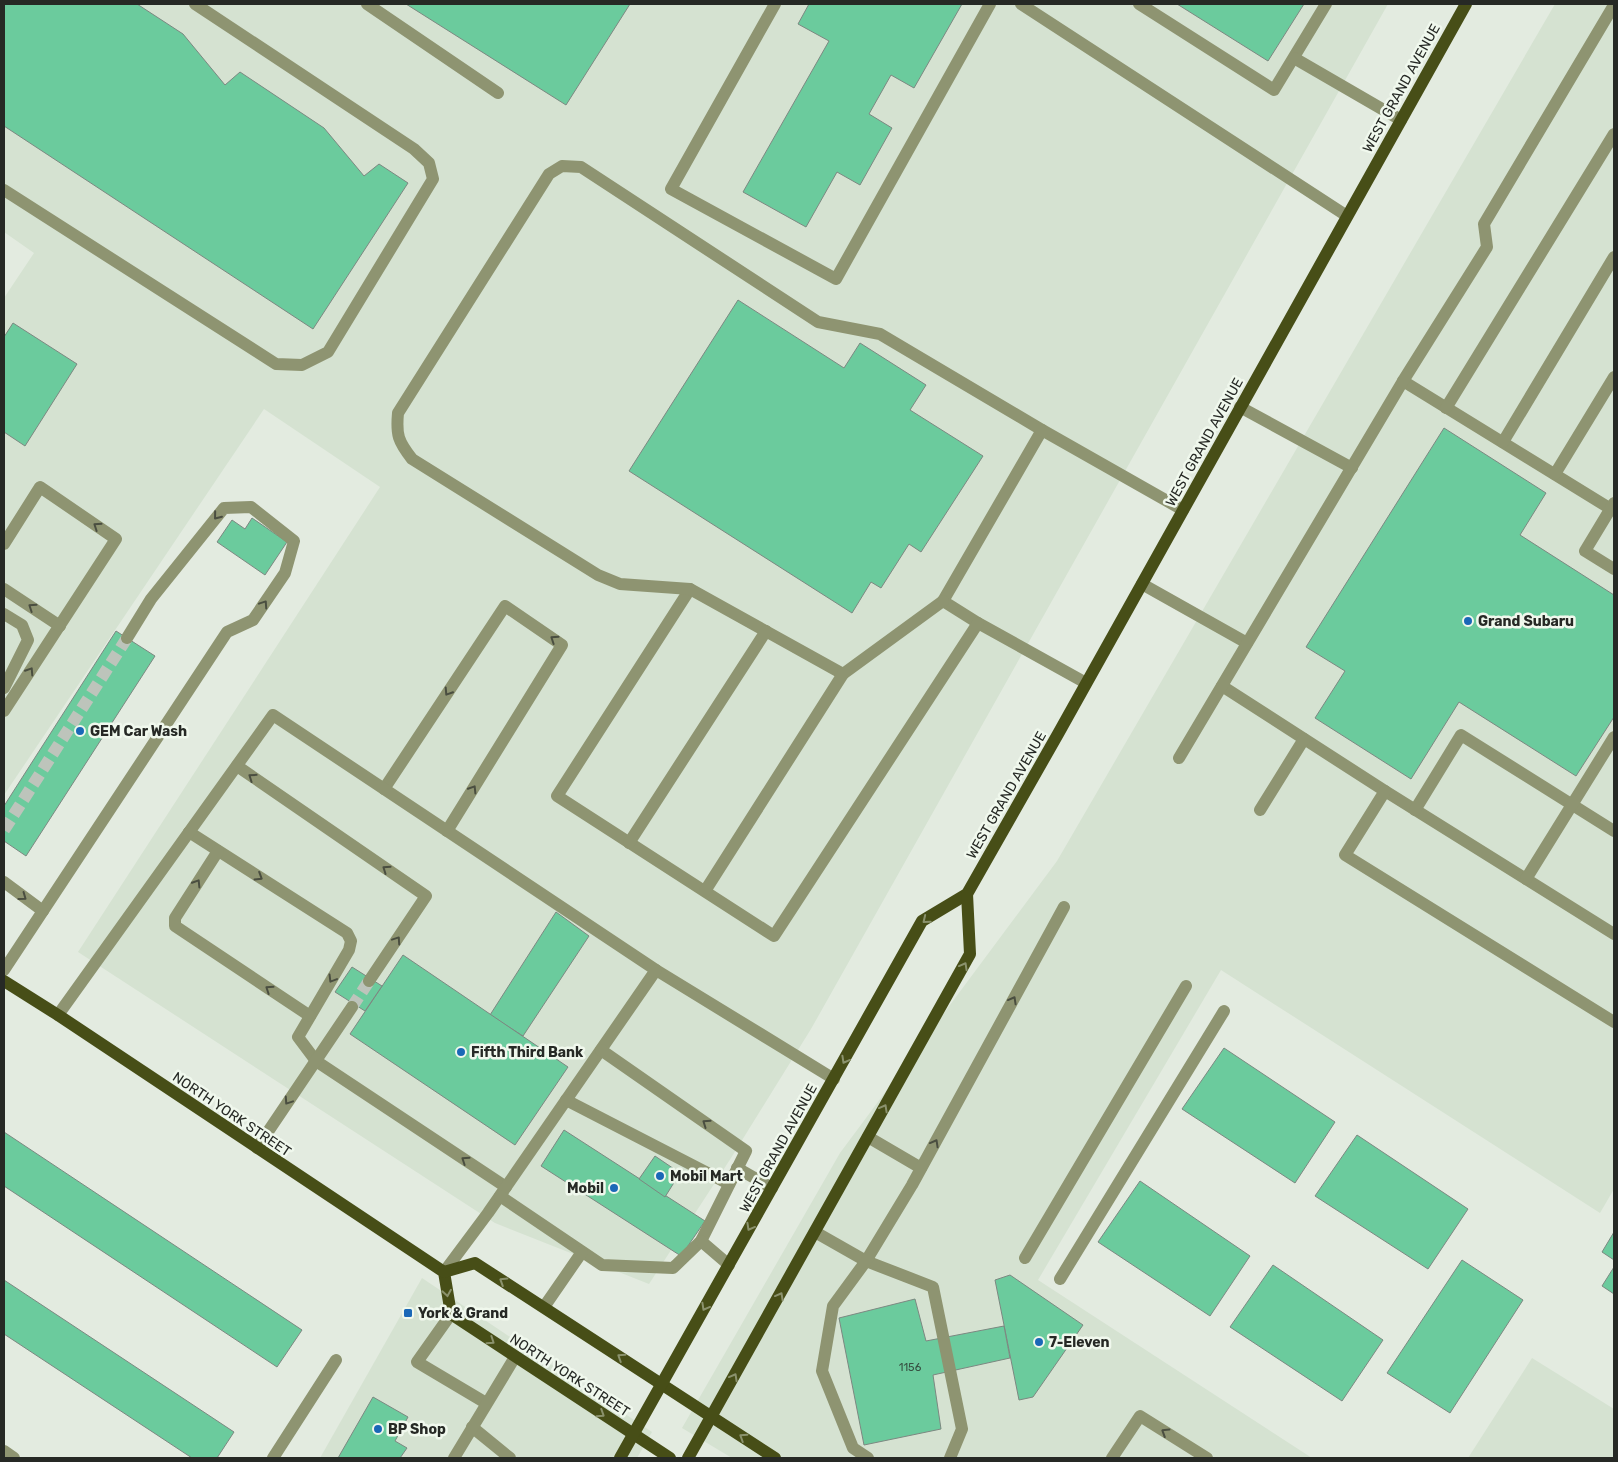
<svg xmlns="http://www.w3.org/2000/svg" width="1618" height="1462" viewBox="0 0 1618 1462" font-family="Rubik,sans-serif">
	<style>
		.built { fill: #d5e2d1 }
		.building { fill: #6bcb9d; stroke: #7c8881 }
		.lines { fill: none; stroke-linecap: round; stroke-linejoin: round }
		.minor-tunnel { stroke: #bdc4bb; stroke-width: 12; stroke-dasharray: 12 6; stroke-linecap: butt }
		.minor { stroke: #8e9471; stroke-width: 12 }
		.major { stroke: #474e17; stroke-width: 12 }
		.oneway { stroke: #4a4e40 }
		.oneway2 { stroke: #8b926d }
		.poi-dot { fill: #1a68b7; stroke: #f0f8ed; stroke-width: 2 }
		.labels { text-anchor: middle; stroke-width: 5; stroke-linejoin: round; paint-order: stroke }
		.number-label { font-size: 11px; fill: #375243 }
		.street-label { font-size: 14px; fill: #262925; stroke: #f0f8ed }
		.poi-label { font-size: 14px; font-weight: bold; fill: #262925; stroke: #f0f8ed; text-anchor: start }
	</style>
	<rect width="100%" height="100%" fill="#e3ebe0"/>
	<g class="built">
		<polygon points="4,4 1388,4 811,1029 731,1158 649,1284 495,1223 78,952 380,487 264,409 4,795 4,298 34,253 4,232"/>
		<polygon points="1555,4 1614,4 1614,1189 1600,1213 1221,970 1038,1280 1312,1458 732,1458 682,1428 840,1153 1057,861"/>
		<polygon points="422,1278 652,1432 637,1458 320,1458"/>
		<polygon points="1532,1358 1614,1409 1614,1458 1468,1458"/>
	</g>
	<g class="building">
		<polygon points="4,4 137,4 183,34 225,85 240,72 324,128 364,176 379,164 408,183 313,329 4,126"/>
		<polygon points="406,4 630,4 566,105"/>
		<polygon points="809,4 962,4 914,88 891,75 869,114 892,128 860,185 837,172 806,227 743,192 829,41 798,24"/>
		<polygon points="1177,4 1304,4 1268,61"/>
		<polygon points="738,300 844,368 860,343 926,385 910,410 983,456 921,552 909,544 881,588 871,582 852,613 629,471"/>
		<polygon points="13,323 77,364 25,446 4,432 4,337"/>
		<polygon points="1444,428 1546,493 1520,535 1614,595 1614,717 1576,776 1459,702 1411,779 1315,718 1345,671 1306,647"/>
		<polygon points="252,518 287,542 265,575 217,542 232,520 245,529"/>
		<polygon points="116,631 155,656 26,856 4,841 4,806"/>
		<polygon points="556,912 589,936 523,1036 490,1015"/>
		<polygon points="403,955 568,1067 515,1145 350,1034"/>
		<polygon points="352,967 382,986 365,1011 335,992"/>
		<polygon points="1224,1048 1335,1122 1295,1183 1182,1109"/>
		<polygon points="564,1130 705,1221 681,1256 541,1166"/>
		<polygon points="4,1132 302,1330 277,1367 4,1186"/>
		<polygon points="1357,1135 1468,1209 1428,1269 1315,1196"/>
		<polygon points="655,1156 680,1173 665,1197 639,1179"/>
		<polygon points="1140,1181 1250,1256 1210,1316 1098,1242"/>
		<polygon points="1614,1232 1614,1260 1602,1252"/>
		<polygon points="1462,1260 1523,1300 1450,1413 1387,1373"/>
		<polygon points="1273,1265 1383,1340 1342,1401 1230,1327"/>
		<polygon points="1614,1267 1614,1294 1602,1286"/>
		<polygon points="1010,1275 1083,1325 1033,1397 1019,1400 995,1280"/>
		<polygon points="4,1280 234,1432 217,1458 192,1458 4,1334"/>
		<polygon points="915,1299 926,1341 1004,1326 1010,1358 933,1375 941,1429 864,1445 839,1318"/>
		<polygon points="373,1397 408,1417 395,1441 407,1448 400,1458 338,1458"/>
	</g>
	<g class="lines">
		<g class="minor-tunnel">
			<polyline points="4,830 127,638"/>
			<polyline points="352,1007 369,981"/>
		</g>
		<g class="minor">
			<polyline points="367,4 498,93"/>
			<polyline points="775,4 671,189 836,279 990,4"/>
			<polyline points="1021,4 1347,216"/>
			<polyline points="1139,4 1274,90 1326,4"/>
			<polyline points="1294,58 1401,120"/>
			<polyline points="4,190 276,364 302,365 328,352 433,179 429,163 414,149 195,4"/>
			<polyline points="1403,381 1611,509"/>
			<polyline points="1240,407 1352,468"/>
			<polyline points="1446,408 1614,134"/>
			<polyline points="1042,430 943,601 978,623 1086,683"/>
			<polyline points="1503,442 1614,257"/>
			<polyline points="1555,474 1614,377"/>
			<polyline points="1614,503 1585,551 1614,569"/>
			<polyline points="4,544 40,487 116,539 4,711"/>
			<polyline points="1142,584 1247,643"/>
			<polyline points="4,589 60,626"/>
			<polyline points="690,589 557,796 774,936 978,623"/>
			<polyline points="4,614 22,625 28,640 4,688"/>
			<path d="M843,674L690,589L620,584L598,575L412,459C398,441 396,435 398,413L549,174L562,166L581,167L818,322L880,334L1042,430L1183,510"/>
			<polyline points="1222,686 1385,791 1614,934"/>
			<polyline points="1179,758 1403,381 1487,247 1484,224 1614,5"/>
			<polyline points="237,766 426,896 369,981"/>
			<polyline points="384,789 505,606 562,645 447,831"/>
			<polyline points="1385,791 1345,855 1614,1022"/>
			<polyline points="1260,810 1304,739"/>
			<polyline points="1415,810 1461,735 1614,831"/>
			<polyline points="189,832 347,933 351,941 349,950 298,1037 316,1061 506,1187"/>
			<polyline points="629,843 766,631"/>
			<polyline points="218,851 175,918 175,926 310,1016"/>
			<polyline points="1526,879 1614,737"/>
			<polyline points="4,882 43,911"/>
			<polyline points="705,891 843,674 943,601"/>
			<polyline points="4,970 227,632 253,620 285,573 294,541 251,507 224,508 151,599 127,638"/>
			<polyline points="656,970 834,1079"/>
			<polyline points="58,1015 273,715 656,970 488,1213 444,1272"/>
			<polyline points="566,1100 729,1184"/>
			<polyline points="868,1137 921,1168"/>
			<polyline points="257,1148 352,1007"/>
			<polyline points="737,1168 772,1188"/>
			<polyline points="500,1196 602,1265 673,1268 701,1241 746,1151 601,1050"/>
			<polyline points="815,1232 866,1261 933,1287 962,1429 950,1458"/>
			<polyline points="701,1241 729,1265"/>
			<polyline points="1025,1258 1186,986"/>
			<polyline points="1060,1279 1224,1011"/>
			<polyline points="544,1307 582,1252"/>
			<polyline points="451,1314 417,1362 486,1403"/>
			<polyline points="472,1427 510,1458"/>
			<polyline points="4,1451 14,1458"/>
			<polyline points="273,1458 336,1360"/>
			<polyline points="454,1458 515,1357"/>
			<polyline points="868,1458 853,1448 822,1371 833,1306 866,1261 912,1185 1064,907"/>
			<polyline points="1112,1458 1140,1416 1207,1458"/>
		</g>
		<g class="major">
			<polyline points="4,981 58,1015 444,1272 451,1314 670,1458"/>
			<polyline points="444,1272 475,1263 775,1458"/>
			<polyline points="620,1458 922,921 967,894 1058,734 1466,4"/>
			<polyline points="688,1458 970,954 967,894"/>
		</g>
	</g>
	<defs><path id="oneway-chevron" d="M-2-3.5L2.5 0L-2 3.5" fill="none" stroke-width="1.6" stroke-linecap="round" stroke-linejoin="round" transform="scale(1.25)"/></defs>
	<g class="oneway">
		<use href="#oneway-chevron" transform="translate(217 516) rotate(129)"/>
		<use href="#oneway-chevron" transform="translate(97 526) rotate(-146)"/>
		<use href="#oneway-chevron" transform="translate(264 604) rotate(-56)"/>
		<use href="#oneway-chevron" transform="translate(32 607) rotate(-146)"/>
		<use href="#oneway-chevron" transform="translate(554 639) rotate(-146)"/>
		<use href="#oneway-chevron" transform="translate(30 671) rotate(-57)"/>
		<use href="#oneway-chevron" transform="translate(448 692) rotate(123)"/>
		<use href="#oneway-chevron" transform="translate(252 777) rotate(-145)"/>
		<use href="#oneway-chevron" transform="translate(473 789) rotate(-58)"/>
		<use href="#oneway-chevron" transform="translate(386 869) rotate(-145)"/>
		<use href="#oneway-chevron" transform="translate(259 877) rotate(32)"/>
		<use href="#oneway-chevron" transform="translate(197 883) rotate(-58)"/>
		<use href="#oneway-chevron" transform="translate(23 897) rotate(36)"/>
		<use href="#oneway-chevron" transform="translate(397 940) rotate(-56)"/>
		<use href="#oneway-chevron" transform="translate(332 979) rotate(121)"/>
		<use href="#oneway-chevron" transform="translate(269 989) rotate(-146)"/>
		<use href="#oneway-chevron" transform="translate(1013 1000) rotate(-61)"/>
		<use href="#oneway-chevron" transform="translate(288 1101) rotate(124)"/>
		<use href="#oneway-chevron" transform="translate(706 1123) rotate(-145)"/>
		<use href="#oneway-chevron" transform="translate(935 1143) rotate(-61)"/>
		<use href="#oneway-chevron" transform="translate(465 1160) rotate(-146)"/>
		<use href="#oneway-chevron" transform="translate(1165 1432) rotate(-148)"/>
	</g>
	<g class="oneway2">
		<use href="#oneway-chevron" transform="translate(926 920) rotate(141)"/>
		<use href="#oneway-chevron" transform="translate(964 966) rotate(-61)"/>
		<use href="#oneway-chevron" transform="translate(845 1060) rotate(119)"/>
		<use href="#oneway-chevron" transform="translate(884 1108) rotate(-61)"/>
		<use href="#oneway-chevron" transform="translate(750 1227) rotate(119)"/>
		<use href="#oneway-chevron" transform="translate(503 1281) rotate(-148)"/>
		<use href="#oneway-chevron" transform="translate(447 1293) rotate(81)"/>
		<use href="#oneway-chevron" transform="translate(780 1296) rotate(-61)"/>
		<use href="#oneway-chevron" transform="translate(705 1307) rotate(119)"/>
		<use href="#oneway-chevron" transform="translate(491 1341) rotate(34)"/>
		<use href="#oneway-chevron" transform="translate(621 1357) rotate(-147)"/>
		<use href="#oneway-chevron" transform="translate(734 1377) rotate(-61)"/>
		<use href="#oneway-chevron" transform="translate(601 1414) rotate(33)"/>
		<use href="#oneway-chevron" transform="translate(743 1437) rotate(-147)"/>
	</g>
	<g class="poi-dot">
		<circle cx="1468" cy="621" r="5"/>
		<circle cx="80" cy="731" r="5"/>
		<circle cx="461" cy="1052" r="5"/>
		<circle cx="660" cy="1176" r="5"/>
		<circle cx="614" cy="1188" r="5"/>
		<rect x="403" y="1308" width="10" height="10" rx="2.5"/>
		<circle cx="1039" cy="1342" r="5"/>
		<circle cx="378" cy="1429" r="5"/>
	</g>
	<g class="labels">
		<g class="number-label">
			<text x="910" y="1371">1156</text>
		</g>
		<g class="street-label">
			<text transform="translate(1401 88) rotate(-61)" y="5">WEST GRAND AVENUE</text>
			<text transform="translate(1204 442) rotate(-61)" y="5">WEST GRAND AVENUE</text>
			<text transform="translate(1006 795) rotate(-60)" y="5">WEST GRAND AVENUE</text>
			<text transform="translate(232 1114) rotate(34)" y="5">NORTH YORK STREET</text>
			<text transform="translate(778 1148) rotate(-61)" y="5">WEST GRAND AVENUE</text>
			<text transform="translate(570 1375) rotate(33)" y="5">NORTH YORK STREET</text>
		</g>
		<g class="poi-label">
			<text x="1478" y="626">Grand Subaru</text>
			<text x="90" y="736">GEM Car Wash</text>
			<text x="471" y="1057">Fifth Third Bank</text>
			<text x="670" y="1181">Mobil Mart</text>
			<text x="604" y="1193" text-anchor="end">Mobil</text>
			<text x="418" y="1318">York &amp; Grand</text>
			<text x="1049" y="1347">7-Eleven</text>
			<text x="388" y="1434">BP Shop</text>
		</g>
	</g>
	<rect width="1618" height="1462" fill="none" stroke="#262925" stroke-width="10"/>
</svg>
